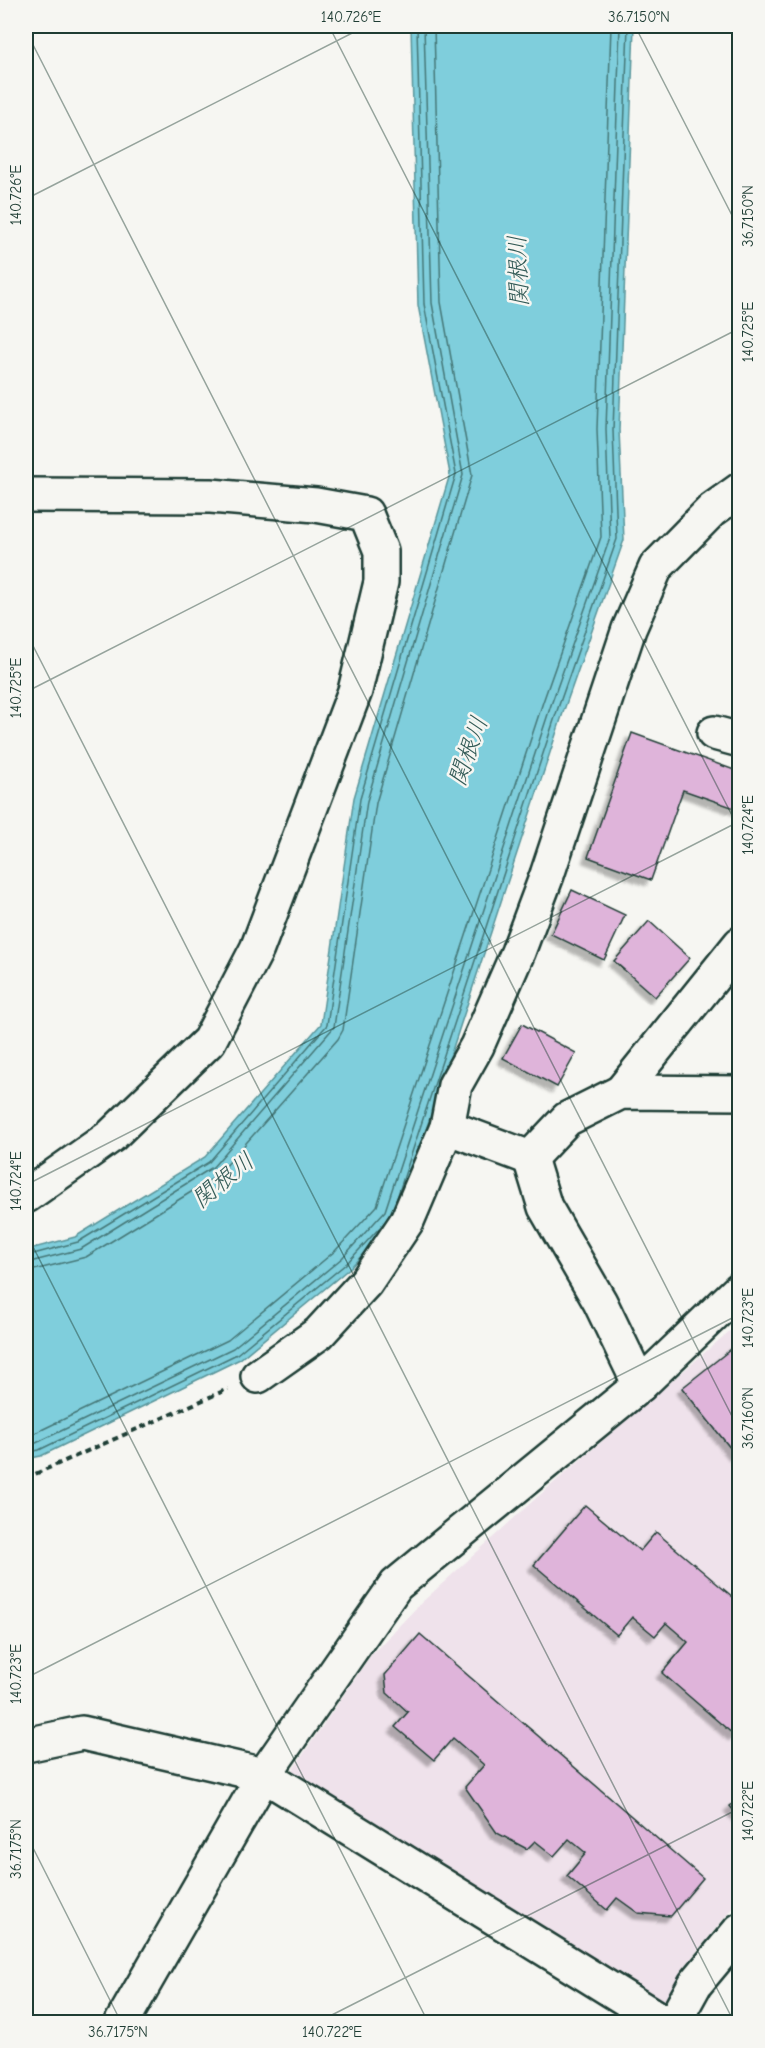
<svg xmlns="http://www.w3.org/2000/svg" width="765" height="2048" viewBox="0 0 765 2048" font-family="'Comic Neue','Klee One',sans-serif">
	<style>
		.built { fill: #efe2eb }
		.water { fill: #7fcedc; stroke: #599499; stroke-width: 1.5 }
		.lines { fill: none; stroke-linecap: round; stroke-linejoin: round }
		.shore { stroke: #457777; stroke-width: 1.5 }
		.building { fill: #dfb4da; stroke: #1f3d34; stroke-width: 1.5; filter: url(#shadow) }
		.street-casing { stroke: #1f3d34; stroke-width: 38 }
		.path { stroke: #1f3d34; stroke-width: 4; stroke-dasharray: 6 4.5; stroke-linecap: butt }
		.street { stroke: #f6f6f2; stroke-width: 33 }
		.ticks { fill: none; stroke: #1f3d34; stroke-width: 1.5; stroke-opacity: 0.45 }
		.labels { text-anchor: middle; stroke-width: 5; stroke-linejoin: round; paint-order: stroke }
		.water-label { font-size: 24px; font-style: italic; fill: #325a56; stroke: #f6f6f2 }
		.neatline { fill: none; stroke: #1f3d34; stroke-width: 2 }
		.ticks-label { font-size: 15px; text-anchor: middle; fill: #1f3d34 }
	</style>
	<defs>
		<filter id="shadow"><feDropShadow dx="-5.5" dy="5.5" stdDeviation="1.5" flood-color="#0004"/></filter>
	</defs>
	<rect width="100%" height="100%" fill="#f6f6f2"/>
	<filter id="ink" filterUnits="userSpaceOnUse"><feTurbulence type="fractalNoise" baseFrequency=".0167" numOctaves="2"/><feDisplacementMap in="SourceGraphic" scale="12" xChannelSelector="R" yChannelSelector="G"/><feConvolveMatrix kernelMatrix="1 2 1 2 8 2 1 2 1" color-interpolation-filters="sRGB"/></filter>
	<g filter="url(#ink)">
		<polygon class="built" points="739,1323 739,1900 680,1972 666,2005 289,1775 371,1655 420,1604 534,1500"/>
		<polygon class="water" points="411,26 634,26 619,430 624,540 564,710 397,1218 351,1267 240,1359 41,1456 26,1459 26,1250 75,1237 205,1157 321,1024 354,798 450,474 418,305"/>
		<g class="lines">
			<g class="shore">
				<polyline points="396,1201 558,708 617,539 613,430 628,26"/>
				<polyline points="26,1256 78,1242 209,1162 327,1025 360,799 456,474 424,304 417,26"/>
				<polyline points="26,1263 81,1249 213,1167 334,1027 367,801 463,475 432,303 424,26"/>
				<polyline points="26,1272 86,1257 217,1176 338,1039 343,1030 376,803 472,475 441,302 434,26"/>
				<polyline points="26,1436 33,1434 228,1340 335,1251 377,1206 543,702 601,537 597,429 611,26"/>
				<polyline points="26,1445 36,1443 233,1348 342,1258 385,1211 551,705 610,538 606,429 620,26"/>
				<polyline points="26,1453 39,1450 237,1354 347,1263 384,1223"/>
			</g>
		</g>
		<g class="building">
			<polygon points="632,733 740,772 740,810 683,790 651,880 588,857"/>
			<polygon points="572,890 625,915 604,960 551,934"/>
			<polygon points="649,921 690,958 655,997 614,961"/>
			<polygon points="522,1024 576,1053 557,1087 503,1058"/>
			<polygon points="740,1342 740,1460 682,1388"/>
			<polygon points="585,1505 640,1551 656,1532 740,1603 740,1729 734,1735 662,1673 688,1642 666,1623 655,1636 632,1617 617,1635 534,1565"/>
			<polygon points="420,1634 703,1878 671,1916 638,1913 617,1898 607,1910 567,1876 586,1853 569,1839 554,1856 535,1841 527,1849 497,1833 465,1787 484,1765 453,1738 434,1760 395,1727 408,1712 387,1693 385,1675"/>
			<polygon points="740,1798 740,1818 730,1806"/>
		</g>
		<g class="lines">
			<defs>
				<g id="street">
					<polyline points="26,495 211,496 316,505 366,514 381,551 381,582 355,691 257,949 209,1041 111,1136 26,1196"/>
					<polyline points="714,733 740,740"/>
					<polyline points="621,1092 740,944"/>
					<polyline points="447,1127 530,1158 567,1119 621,1092 740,1093"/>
					<polyline points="530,1158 545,1207 600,1302 640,1385"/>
					<polyline points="258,1376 319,1333 366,1282 407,1221 447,1127 455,1085 477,1046 518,952 547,875 629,629 656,567 712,510 740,490"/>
					<polyline points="26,1745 82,1733 264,1775 663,2022"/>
					<polyline points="122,2022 264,1775 396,1585 640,1385 740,1289"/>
					<polyline points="674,2022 695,1984 740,1930"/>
				</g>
			</defs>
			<use href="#street" class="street-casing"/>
			<polyline class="path" points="26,1478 228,1389"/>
			<use href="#street" class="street"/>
		</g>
	</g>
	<path class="ticks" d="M329,26L740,831M635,26L740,231M26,31L740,1432M26,199L366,26M26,632L734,2022M26,692L740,328M26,1185L740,821M26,1233L428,2022M26,1678L740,1314M26,1834L121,2022M318,2022L740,1808"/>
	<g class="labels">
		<g class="water-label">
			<text transform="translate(518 271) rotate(-92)" y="8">関根川</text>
			<text transform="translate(468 751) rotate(-70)" y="8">関根川</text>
			<text transform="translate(223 1180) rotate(-39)" y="8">関根川</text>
		</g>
	</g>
	<rect width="765" height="2048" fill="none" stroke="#f6f6f2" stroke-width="66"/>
	<rect x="33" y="33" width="699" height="1982" class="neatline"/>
	<g class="ticks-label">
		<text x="351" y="22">140.726°E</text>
		<text x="639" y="22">36.7150°N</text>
		<text transform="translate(16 195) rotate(-90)" y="5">140.726°E</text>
		<text transform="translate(748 216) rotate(-90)" y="5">36.7150°N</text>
		<text transform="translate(748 332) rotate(-90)" y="5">140.725°E</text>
		<text transform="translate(16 688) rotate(-90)" y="5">140.725°E</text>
		<text transform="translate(748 825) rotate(-90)" y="5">140.724°E</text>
		<text transform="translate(16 1181) rotate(-90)" y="5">140.724°E</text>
		<text transform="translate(748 1318) rotate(-90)" y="5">140.723°E</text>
		<text transform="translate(748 1418) rotate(-90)" y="5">36.7160°N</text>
		<text transform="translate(16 1674) rotate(-90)" y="5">140.723°E</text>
		<text transform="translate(748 1811) rotate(-90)" y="5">140.722°E</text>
		<text transform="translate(16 1849) rotate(-90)" y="5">36.7175°N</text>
		<text x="118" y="2037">36.7175°N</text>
		<text x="332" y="2037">140.722°E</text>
	</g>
</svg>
